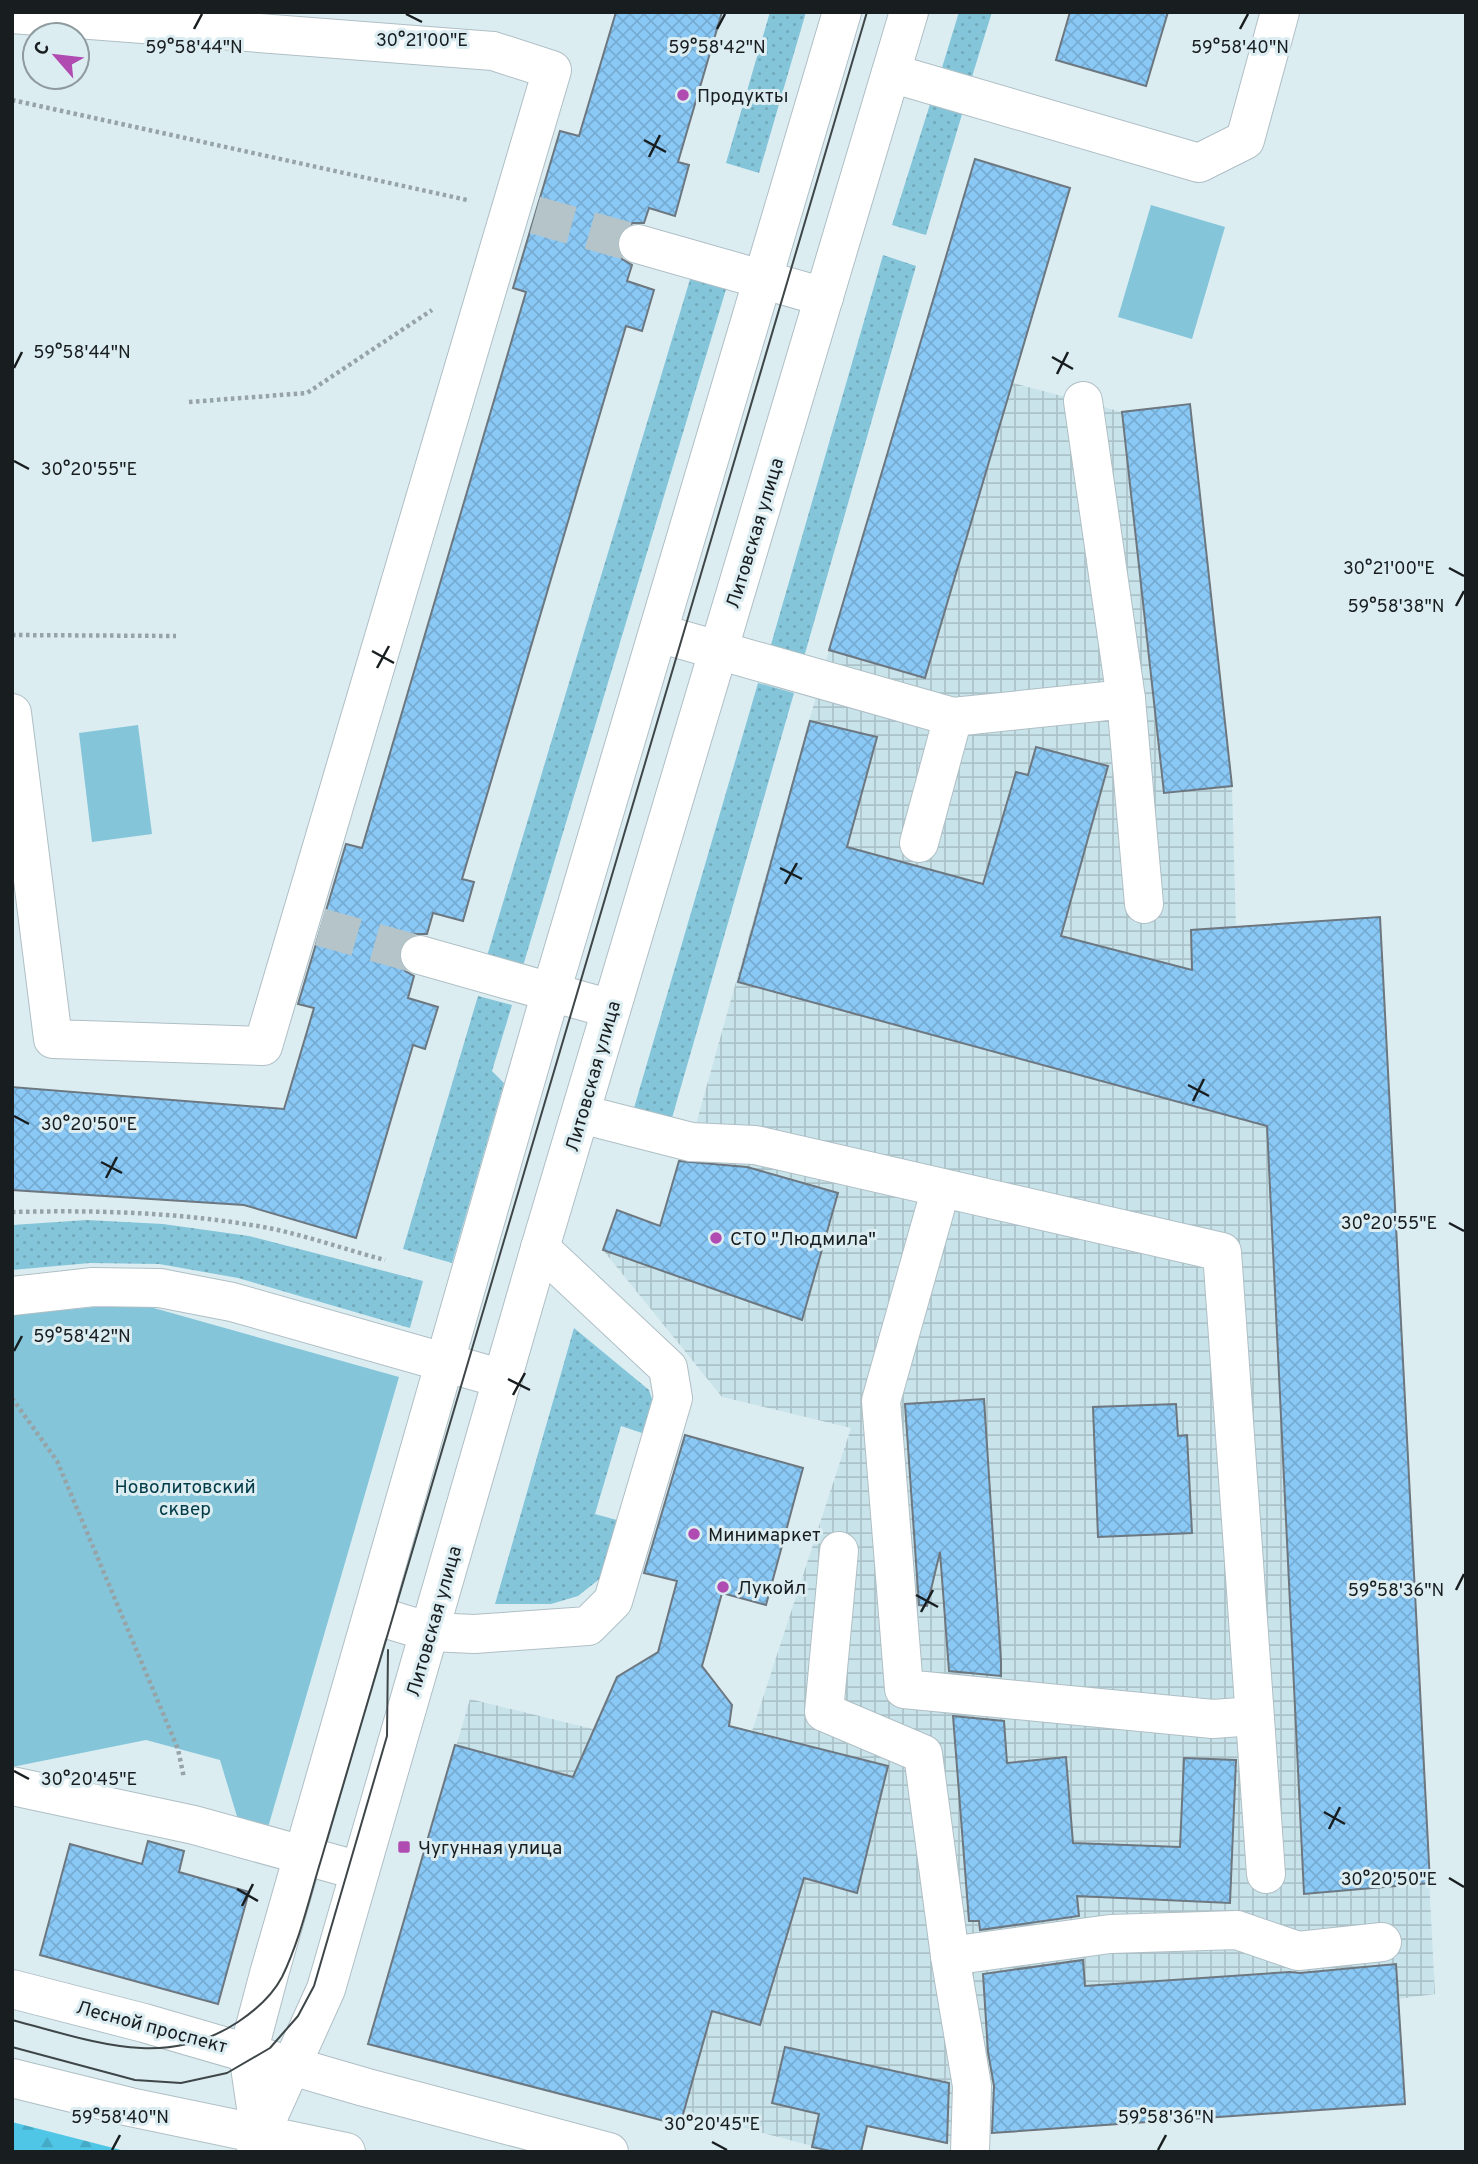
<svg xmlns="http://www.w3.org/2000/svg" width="1478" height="2164" viewBox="0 0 1478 2164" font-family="Overpass,sans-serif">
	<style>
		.industrial { fill: url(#industrial-grid) }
		.grass { fill: url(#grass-dots) }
		.forest { fill: url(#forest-firs) }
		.park { fill: #84c5d9 }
		.building { fill: url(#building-cross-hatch); stroke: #6c7780; stroke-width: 2 }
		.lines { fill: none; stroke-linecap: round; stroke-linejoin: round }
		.minor-tunnel { stroke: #b5c4c8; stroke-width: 38; stroke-dasharray: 38 19; stroke-linecap: butt }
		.minor-casing { stroke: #afbfc5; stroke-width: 40 }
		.path { stroke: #96a3a7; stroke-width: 4.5; stroke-dasharray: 3.5 3.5; stroke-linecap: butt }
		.minor { stroke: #fff; stroke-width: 38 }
		.tram { stroke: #3e4648; stroke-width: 2 }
		.ticks { fill: none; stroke: #181e20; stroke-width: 2.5 }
		.poi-dot { fill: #af4bb1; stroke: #dcedf2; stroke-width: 2.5 }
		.labels { text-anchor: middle; stroke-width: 6; stroke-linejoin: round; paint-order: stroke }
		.poi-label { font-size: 19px; fill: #181e20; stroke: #dcedf2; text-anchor: start }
		.street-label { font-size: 19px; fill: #181e20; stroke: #dcedf2 }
		.park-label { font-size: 19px; fill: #023b48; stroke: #dcedf2 }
		.ticks-label { font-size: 18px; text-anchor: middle; fill: #181e20; stroke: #dcedf2; stroke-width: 6; stroke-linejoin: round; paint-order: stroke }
	</style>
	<defs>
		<pattern id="industrial-grid" width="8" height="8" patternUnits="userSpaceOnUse" patternTransform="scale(1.75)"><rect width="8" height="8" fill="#c9e3eb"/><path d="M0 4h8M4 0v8" fill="none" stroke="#acc2c9"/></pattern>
		<pattern id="grass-dots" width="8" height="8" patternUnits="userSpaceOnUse" patternTransform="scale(1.75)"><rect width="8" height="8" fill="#84c5d9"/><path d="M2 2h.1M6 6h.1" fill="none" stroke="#71a9ba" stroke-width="1.8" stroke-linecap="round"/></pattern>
		<pattern id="forest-firs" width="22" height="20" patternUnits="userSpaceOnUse" patternTransform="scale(1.75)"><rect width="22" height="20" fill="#50c6e6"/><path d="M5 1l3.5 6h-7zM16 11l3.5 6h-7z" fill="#45aac5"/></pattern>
		<pattern id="building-cross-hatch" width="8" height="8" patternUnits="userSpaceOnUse" patternTransform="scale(1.75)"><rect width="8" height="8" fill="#8ac9f6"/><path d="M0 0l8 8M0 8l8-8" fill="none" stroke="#76acd3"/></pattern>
	</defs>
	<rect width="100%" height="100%" fill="#dcedf2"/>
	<polygon class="industrial" points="1013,383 1122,412 1232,786 1236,927 1380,917 1435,1994 1398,1999 1405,2104 994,2133 947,2143 868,2126 861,2152 835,2152 684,2112 680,2125 368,2044 470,1699 741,1765 851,1428 722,1397 603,1250 617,1210 660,1226 683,1147 691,1142 829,650 925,678"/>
	<g class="grass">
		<polygon points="770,12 806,12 759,173 726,163"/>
		<polygon points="959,12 992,12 971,80 941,71"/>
		<polygon points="931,101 963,111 926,235 892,225"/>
		<polygon points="883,255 916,266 802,664 768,655"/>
		<polygon points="691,276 727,286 523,966 487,956"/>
		<polygon points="758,683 794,693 672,1118 634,1108"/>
		<polygon points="478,996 512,1005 492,1071 504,1083 452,1263 403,1249"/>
		<polygon points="87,1220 163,1224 249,1236 423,1281 410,1328 238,1278 159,1264 90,1263 12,1270 12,1225"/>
		<polygon points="574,1328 649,1390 655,1408 651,1436 621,1426 595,1514 624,1522 602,1577 578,1596 551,1604 495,1604"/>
	</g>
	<polygon class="forest" points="12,2122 129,2152 12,2152"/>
	<g class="park">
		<polygon points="1151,205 1225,227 1192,339 1118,317"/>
		<polygon points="138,725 152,834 92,842 79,733"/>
		<polygon points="136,1303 399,1377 267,1831 239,1823 220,1760 146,1740 12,1767 12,1315"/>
	</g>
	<g class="building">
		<polygon points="616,12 722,12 678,162 689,165 675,216 649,208 644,223 633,223 623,228 617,239 617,250 622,259 632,265 627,281 654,290 642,331 626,326 462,879 474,882 463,921 433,913 427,934 414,934 404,940 399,948 399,961 405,971 414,976 408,998 438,1007 425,1049 413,1045 356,1238 244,1205 12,1190 12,1087 284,1109 314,1008 298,1004 346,844 362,848 526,292 513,288 560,131 579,136"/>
		<polygon points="1070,12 1168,12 1146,86 1056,60"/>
		<polygon points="975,159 1070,188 925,678 829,650"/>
		<polygon points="1190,404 1232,786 1164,793 1122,412"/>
		<polygon points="810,721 877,737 847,847 983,884 1016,772 1028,775 1036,747 1108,766 1061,936 1192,970 1191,930 1380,917 1430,1883 1304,1894 1267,1126 738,982"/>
		<polygon points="679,1161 747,1167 838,1193 802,1320 603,1250 617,1210 660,1226"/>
		<polygon points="984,1399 1001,1661 1001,1676 949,1671 940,1552 927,1606 919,1605 905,1404"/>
		<polygon points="1176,1404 1178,1436 1187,1435 1192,1533 1098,1537 1093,1407"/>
		<polygon points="685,1435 803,1468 766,1605 722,1593 702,1666 732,1705 729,1726 888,1766 857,1893 804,1878 760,2025 712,2011 680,2125 368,2044 455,1745 573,1777 617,1677 658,1652 677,1581 644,1573"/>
		<polygon points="953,1716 1004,1721 1007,1763 1066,1757 1073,1843 1180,1847 1184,1758 1236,1760 1230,1903 1077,1896 1079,1916 980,1930 979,1921 969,1921"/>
		<polygon points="148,1841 184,1851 179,1872 249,1892 218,2004 40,1955 70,1844 142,1864"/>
		<polygon points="1083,1960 1085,1986 1290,1972 1300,1973 1396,1964 1405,2104 992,2133 994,2086 988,2052 983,1974"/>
		<polygon points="785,2047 949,2083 947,2143 867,2126 861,2152 835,2152 812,2147 819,2114 772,2103"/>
	</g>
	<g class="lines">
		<g class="minor-tunnel">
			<polyline points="535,215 638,244"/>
			<polyline points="320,927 420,955"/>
		</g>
		<defs>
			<g id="minor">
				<polyline points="12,14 493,51 552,70 263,1046 53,1039 12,713"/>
				<polyline points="891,73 1199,163 1245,140 1280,12"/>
				<polyline points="638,244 824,297"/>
				<polyline points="1083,401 1126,699 1144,904"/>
				<polyline points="658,633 953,717 1126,699"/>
				<polyline points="919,843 953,717"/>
				<polyline points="420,955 611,1009"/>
				<polyline points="581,1114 691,1142 755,1145 1222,1252 1266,1874"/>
				<polyline points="941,1188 881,1401 904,1689 1213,1719 1254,1716"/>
				<polyline points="12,1296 93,1287 160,1288 232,1302 503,1379"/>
				<polyline points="839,1551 824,1712 923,1754 950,1956 972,2086 970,2152"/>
				<polyline points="374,1615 430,1632 474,1634 588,1626 613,1601 673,1398 668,1368 540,1248"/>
				<polyline points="12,1786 194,1825 360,1871"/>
				<polyline points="950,1956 1110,1934 1237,1930 1298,1951 1382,1942"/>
				<polyline points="12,1989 144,2023 364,2087 609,2152"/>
				<polyline points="12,2078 130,2107 346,2152"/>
				<polyline points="260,2135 248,2053 269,1974 551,992 842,12"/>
				<polyline points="256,2152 260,2135 326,1989 540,1248 909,12"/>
			</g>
		</defs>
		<use href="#minor" class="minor-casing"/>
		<g class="path">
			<polyline points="12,100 467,200"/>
			<polyline points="189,402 307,393 432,310"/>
			<polyline points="12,635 176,636"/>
			<path d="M12,1212C92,1210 172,1212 251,1225C294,1231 343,1249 385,1260"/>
			<polyline points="12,1398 57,1461 178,1749 184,1778"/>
		</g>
		<use href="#minor" class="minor"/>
		<g class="tram">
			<path d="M12,2020C90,2040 164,2071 238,2022C256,2010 272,1996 282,1977C300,1940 309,1899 321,1860L867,12"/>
			<polyline points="12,2047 135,2080 181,2083 227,2073 270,2048 298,2016 314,1986 387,1736 388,1650"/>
		</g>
	</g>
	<path class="ticks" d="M406,14L422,22M194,29L202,14M717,29L725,14M1240,29L1248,14M644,140L666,152M649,157L660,135M1052,357L1073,369M14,368L22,352M1057,374L1068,352M14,461L29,469M1449,568L1464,576M1456,606L1464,591M372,651L394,663M377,668L389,646M780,868L802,879M785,884L797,863M1188,1085L1209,1096M1193,1101L1204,1079M14,1116L29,1124M101,1162L122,1173M106,1178L117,1157M1449,1223L1464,1231M14,1351L22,1336M508,1379L530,1390M513,1395L525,1373M1456,1590L1464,1574M916,1595L938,1607M921,1612L933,1590M14,1771L29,1779M1324,1812L1345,1824M1329,1829L1340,1807M1449,1878L1464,1887M237,1889L258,1901M242,1906L253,1884M712,2142L727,2150M112,2150L120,2135M1158,2150L1166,2135"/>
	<g class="poi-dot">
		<circle cx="683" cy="95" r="7"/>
		<circle cx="716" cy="1238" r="7"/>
		<circle cx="694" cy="1534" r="7"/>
		<circle cx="723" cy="1587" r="7"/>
		<rect x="397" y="1840" width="14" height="14" rx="3.5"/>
	</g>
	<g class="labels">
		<g class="poi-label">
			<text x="697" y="102">Продукты</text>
			<text x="730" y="1245">СТО "Людмила"</text>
			<text x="708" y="1541">Минимаркет</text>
			<text x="737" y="1594">Лукойл</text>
			<text x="418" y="1854">Чугунная улица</text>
		</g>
		<g class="street-label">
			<text transform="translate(754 533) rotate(-73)" y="7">Литовская улица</text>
			<text transform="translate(592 1076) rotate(-74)" y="7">Литовская улица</text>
			<text transform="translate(433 1621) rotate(-74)" y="7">Литовская улица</text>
			<text transform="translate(152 2026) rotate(15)" y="7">Лесной проспект</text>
		</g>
		<g class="park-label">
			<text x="185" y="1493">Новолитовский<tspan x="185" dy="22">сквер</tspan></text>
		</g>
	</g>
	<g class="ticks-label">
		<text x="422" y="46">30°21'00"E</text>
		<text x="194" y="53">59°58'44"N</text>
		<text x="717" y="53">59°58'42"N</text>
		<text x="1240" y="53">59°58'40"N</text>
		<text x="82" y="358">59°58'44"N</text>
		<text x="89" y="475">30°20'55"E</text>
		<text x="1389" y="574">30°21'00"E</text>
		<text x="1396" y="612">59°58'38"N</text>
		<text x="89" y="1130">30°20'50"E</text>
		<text x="1389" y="1229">30°20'55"E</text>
		<text x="82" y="1342">59°58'42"N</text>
		<text x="1396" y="1596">59°58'36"N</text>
		<text x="89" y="1785">30°20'45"E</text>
		<text x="1389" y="1885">30°20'50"E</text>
		<text x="120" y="2123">59°58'40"N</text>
		<text x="1166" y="2123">59°58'36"N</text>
		<text x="712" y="2130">30°20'45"E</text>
	</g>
	<rect width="1478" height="2164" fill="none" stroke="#181e20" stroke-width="28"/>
	<g transform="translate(56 56) rotate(298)"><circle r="33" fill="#dcedf2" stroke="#8e9a9e" stroke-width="2"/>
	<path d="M0-5L12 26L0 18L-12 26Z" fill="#af4bb1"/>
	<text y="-10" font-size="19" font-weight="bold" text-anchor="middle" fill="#181e20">С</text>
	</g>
</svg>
